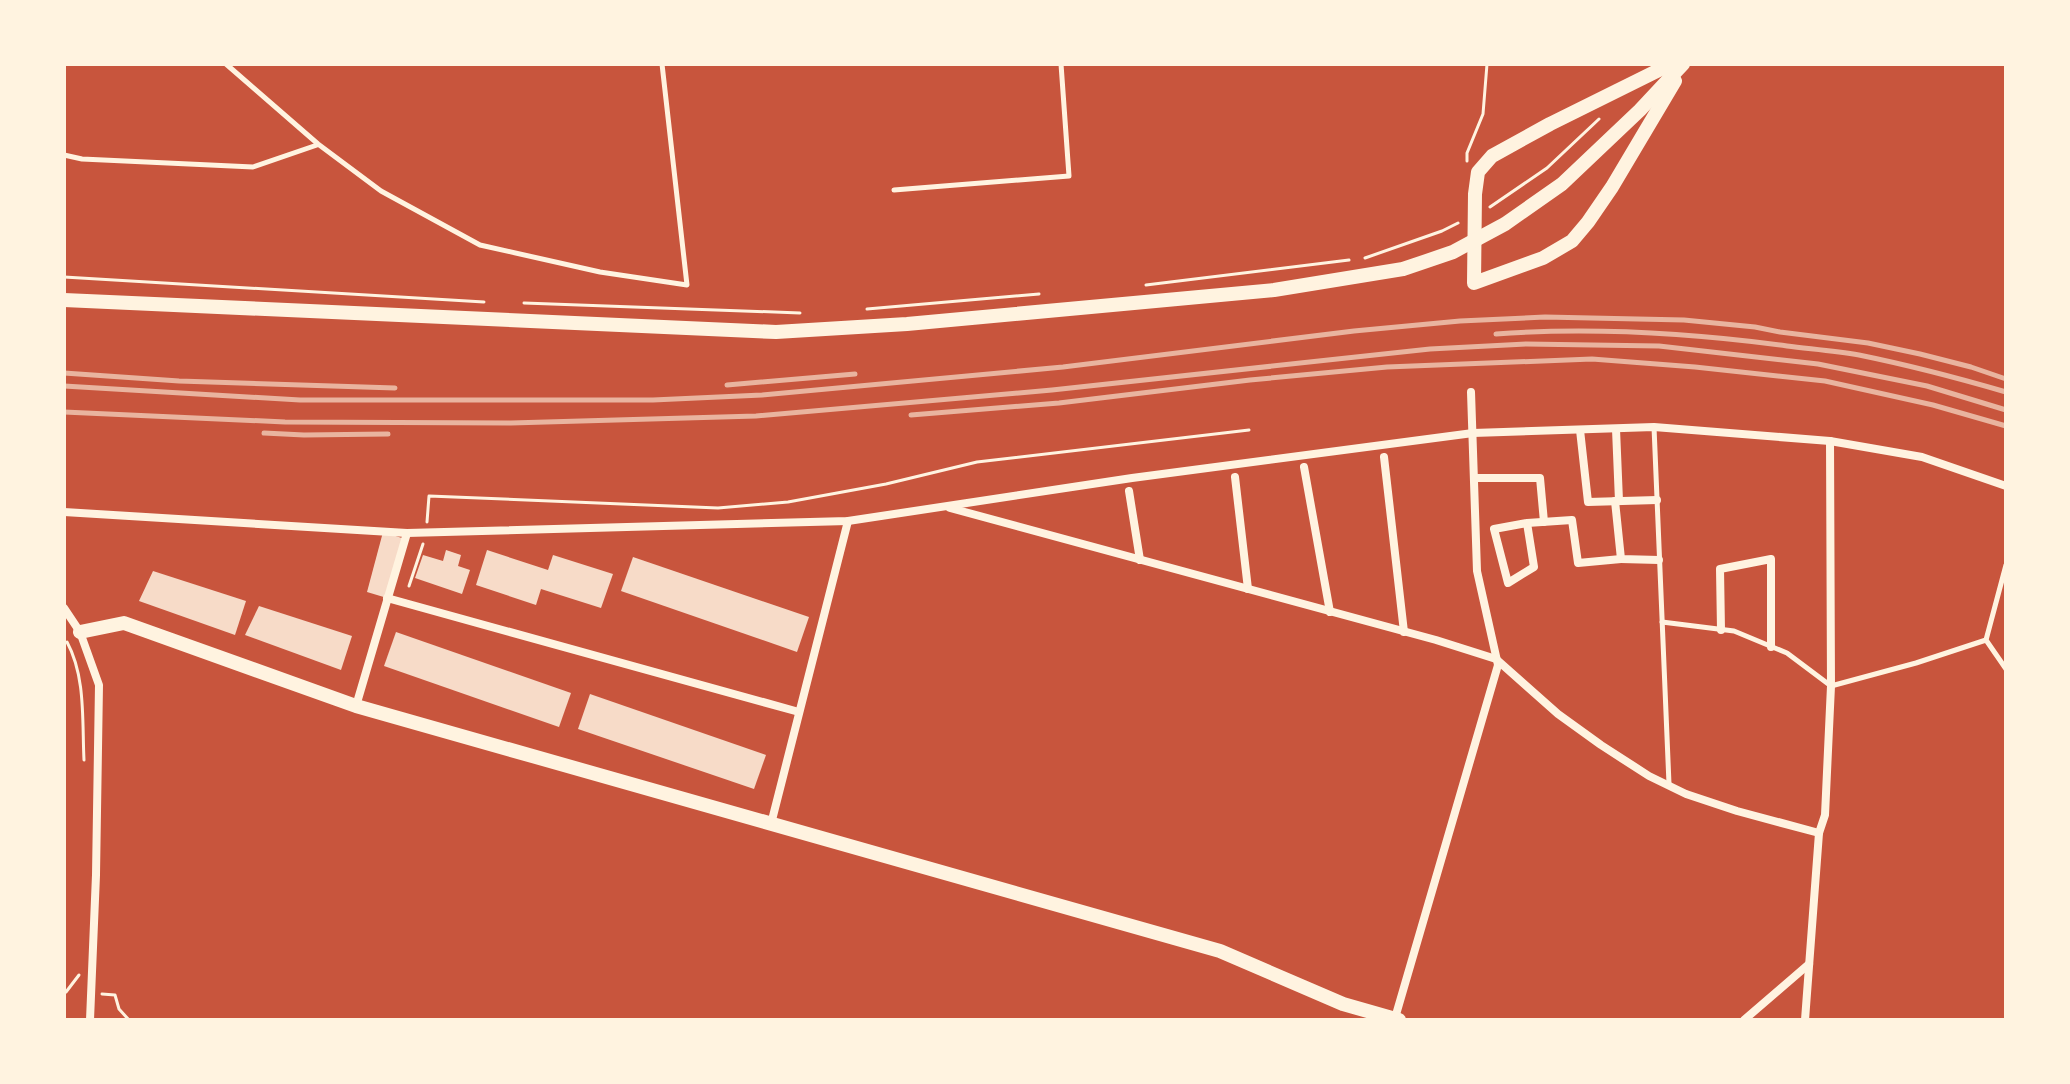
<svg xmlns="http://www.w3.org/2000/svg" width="2070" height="1084" viewBox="0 0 2070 1084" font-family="'IBM Plex Serif',serif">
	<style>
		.building { fill: #f7dbc8 }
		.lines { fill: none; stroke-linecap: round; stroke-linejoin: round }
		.path { stroke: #fff3e0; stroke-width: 3 }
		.service { stroke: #fff3e0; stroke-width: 5 }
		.minor { stroke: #fff3e0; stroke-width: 8 }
		.secondary { stroke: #fff3e0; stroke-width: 14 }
		.rail { stroke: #e9b49f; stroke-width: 5 }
	</style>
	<rect width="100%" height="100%" fill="#c8553d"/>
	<g class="building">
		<polygon points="383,532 405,539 387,598 367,592"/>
		<polygon points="446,550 461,555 458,566 470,570 462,594 415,578 423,555 443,561"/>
		<polygon points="487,550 548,570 553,555 613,574 601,608 541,589 536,605 476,585"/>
		<polygon points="633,557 809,617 797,652 621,591"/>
		<polygon points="153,571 246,601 235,635 139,601"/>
		<polygon points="259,606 352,636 341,670 245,635"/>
		<polygon points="396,632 571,693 559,727 384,666"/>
		<polygon points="590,694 766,755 754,789 578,729"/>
	</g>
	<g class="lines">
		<g class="path">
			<polyline points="1467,161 1467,153 1483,114 1487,64"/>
			<polyline points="1490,207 1547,168 1599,119"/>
			<polyline points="1365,258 1442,231 1458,223"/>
			<polyline points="64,277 484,302"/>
			<polyline points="1146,285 1349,260"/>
			<polyline points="524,303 800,313"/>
			<polyline points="867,309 1039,294"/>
			<polyline points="427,522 429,496 718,508 788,502 886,484 977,462 1249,430"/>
			<polyline points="409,586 423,544"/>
			<path d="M67,642C86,677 82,722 84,760"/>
			<polyline points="64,992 66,992 79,975"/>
			<polyline points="102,994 115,995 119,1009 129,1020"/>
		</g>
		<g class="service">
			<polyline points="226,64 318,144 381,191 480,245 600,272 687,285 662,64"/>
			<polyline points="64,155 82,159 253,167 317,145"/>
			<polyline points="894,190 1069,176 1061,64"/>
			<polyline points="1654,427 1669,784"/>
			<polyline points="2006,565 1986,640 2006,669"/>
			<polyline points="1662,622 1734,631 1787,653 1831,686 1916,663 1986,640"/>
		</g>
		<g class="minor">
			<polyline points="1616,429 1619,501"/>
			<polyline points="1580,430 1588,502 1657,500"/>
			<polyline points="1384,457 1404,632"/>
			<polyline points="1304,467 1330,612"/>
			<polyline points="1235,477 1248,589"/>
			<polyline points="1474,478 1540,478 1544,522"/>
			<polyline points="1129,491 1140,560"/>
			<polyline points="1615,501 1621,559 1659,560"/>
			<polyline points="950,508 1436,640 1496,659 1558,714 1601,745 1649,776 1686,794 1737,811 1819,833"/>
			<polyline points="64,512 407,533 848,521 1132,478 1473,433 1654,427 1830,441 1922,457 2006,486"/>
			<polyline points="1527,523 1494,529 1508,583 1534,567 1527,523 1572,520 1578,563 1621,559"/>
			<polyline points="387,598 799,712"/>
			<polyline points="64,608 80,632 99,685 96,875 90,1020"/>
			<polyline points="1721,630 1720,569 1771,559 1771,647"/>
			<polyline points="356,706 407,533"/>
			<polyline points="771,824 848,521"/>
			<polyline points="1395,1018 1498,665 1477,571 1471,392"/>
			<polyline points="1744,1020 1809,964"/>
			<polyline points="1805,1020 1819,833 1825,815 1831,686 1830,441"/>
		</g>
		<g class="secondary">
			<polyline points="1671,64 1550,124 1492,156 1478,172 1475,194 1474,283 1543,258 1572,241 1588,222 1612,187 1675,81"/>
			<polyline points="64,300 776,332 907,324 1274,290 1403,269 1453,252 1505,224 1562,184 1640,110 1683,64"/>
			<polyline points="80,632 124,623 356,706 1220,951 1343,1004 1399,1020"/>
		</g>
		<g class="rail">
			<path d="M1496,334C1593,327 1690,333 1787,346C1811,349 1835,351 1859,355C1908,365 1958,378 2006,392"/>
			<polyline points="64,373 179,381 395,388"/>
			<polyline points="727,385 855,374"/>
			<polyline points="64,386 300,400 653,400 762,395 1063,367 1354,331 1460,321 1545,317 1684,320 1755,327 1780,332 1868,343 1920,354 1971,367 2006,379"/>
			<polyline points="64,412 285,422 511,423 756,416 1052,390 1430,349 1526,344 1659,346 1818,364 1927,386 2006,410"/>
			<polyline points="911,415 1059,403 1250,380 1387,367 1592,359 1695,367 1825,381 1933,405 2006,426"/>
			<polyline points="264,433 304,435 388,434"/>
		</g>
	</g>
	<rect width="2070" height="1084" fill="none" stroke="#fff3e0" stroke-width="132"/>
</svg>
